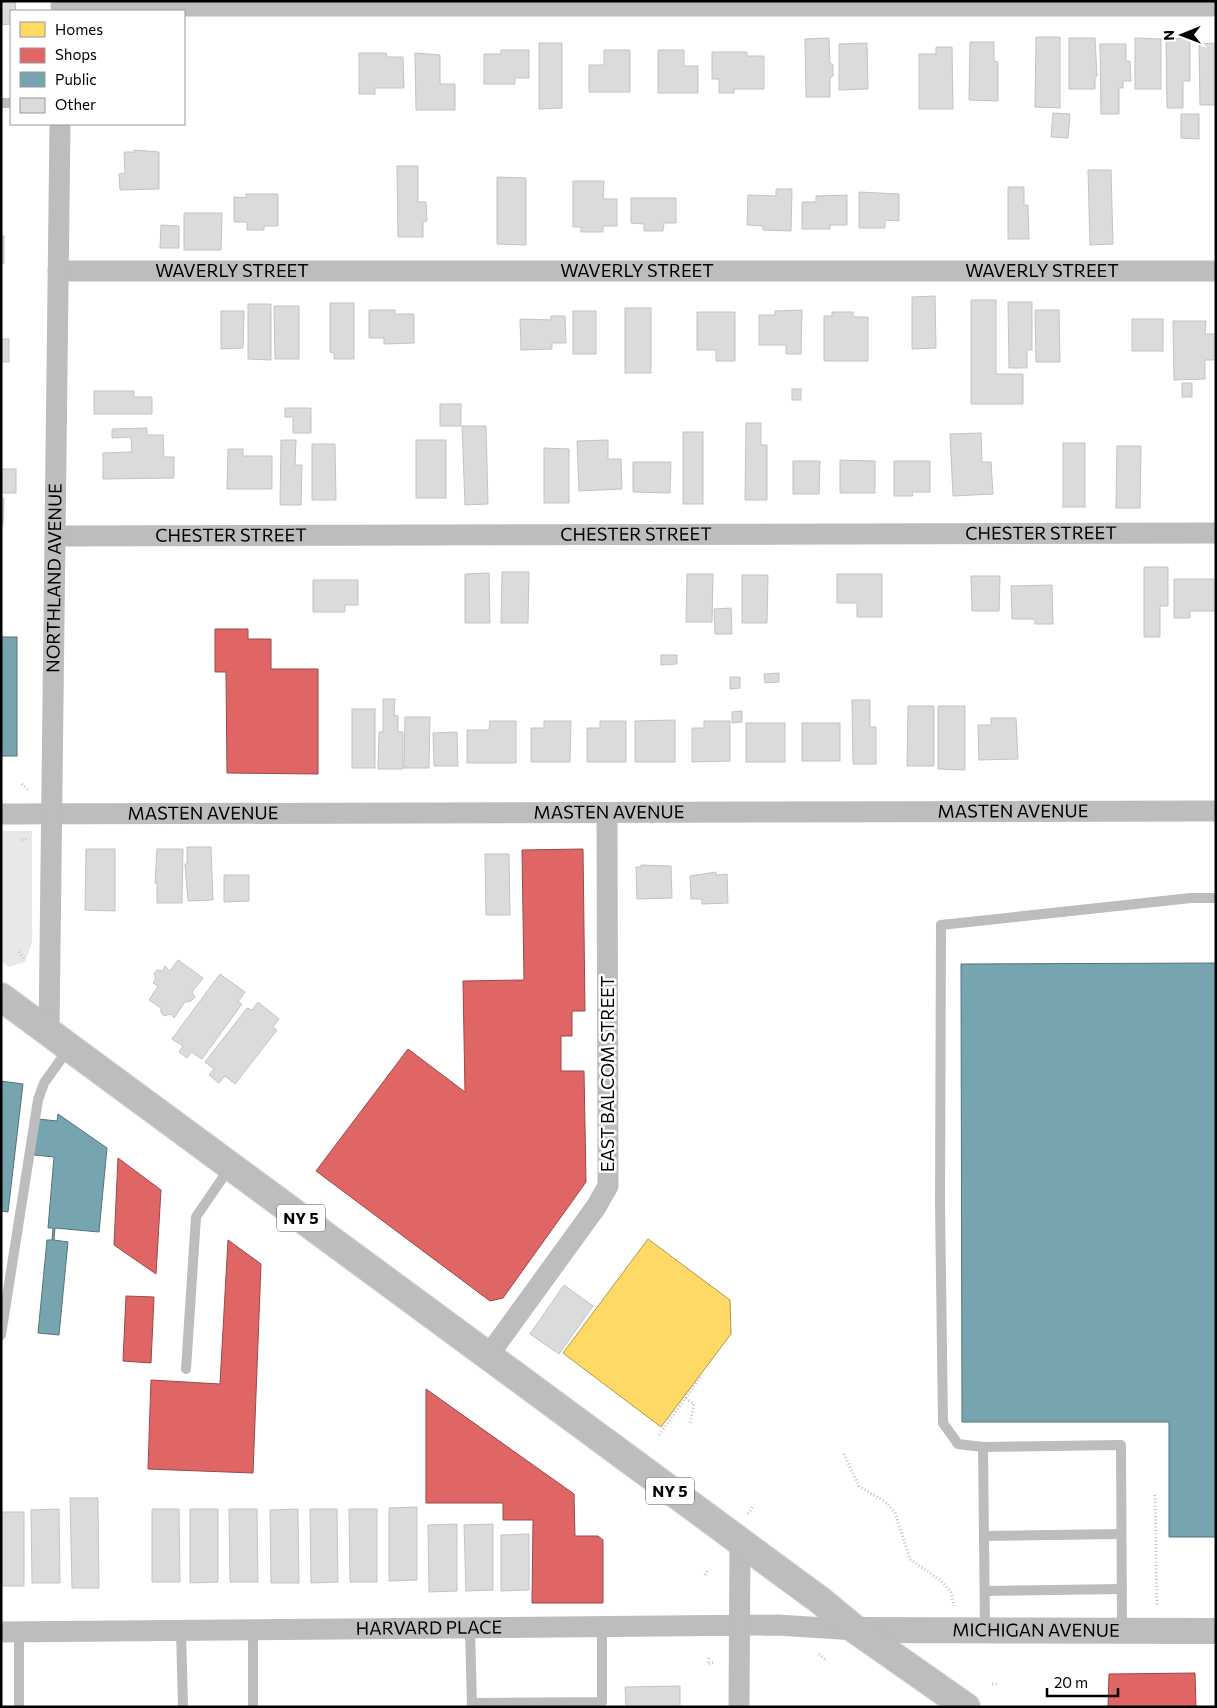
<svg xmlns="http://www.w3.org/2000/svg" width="1217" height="1708" viewBox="0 0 1217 1708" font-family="Commissioner,sans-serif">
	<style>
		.green { fill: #e8e8e8 }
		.homes { fill: #ffd966; stroke: #b29847 }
		.shops { fill: #e06666; stroke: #9d4747 }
		.public { fill: #76a5af; stroke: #53747a }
		.building { fill: #dbdbdb; stroke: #c3c3c3 }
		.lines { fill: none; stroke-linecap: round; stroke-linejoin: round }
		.primary-casing { stroke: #dbdbdb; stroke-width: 30 }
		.path { stroke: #c2c2c2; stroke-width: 3; stroke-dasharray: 1 2.5; stroke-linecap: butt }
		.service { stroke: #bdbdbd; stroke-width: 10 }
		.minor { stroke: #bdbdbd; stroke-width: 21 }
		.tertiary { stroke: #bdbdbd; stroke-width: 26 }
		.primary { stroke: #bdbdbd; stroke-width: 28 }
		.labels { text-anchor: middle; stroke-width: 5; stroke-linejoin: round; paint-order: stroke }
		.shield { fill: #fff; stroke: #4c4c4c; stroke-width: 1 }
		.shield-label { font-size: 16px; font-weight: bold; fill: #000 }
		.street-label { font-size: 18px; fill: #000; stroke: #fff }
	</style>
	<rect width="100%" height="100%" fill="#fff"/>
	<polygon class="green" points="1,831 32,831 32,943 25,962 9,967 1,961"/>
	<polygon class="homes" points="648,1239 730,1300 731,1334 661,1427 563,1353"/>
	<g class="shops">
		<polygon points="215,629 248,629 248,639 271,639 271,669 318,669 318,774 227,773 226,672 215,672"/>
		<polygon points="583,849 585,1011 572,1011 572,1036 561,1036 561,1071 584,1071 586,1182 503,1298 490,1301 316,1171 408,1049 465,1092 463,981 524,980 522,850"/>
		<polygon points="118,1158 161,1190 156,1274 114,1245"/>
		<polygon points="228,1240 261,1264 253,1473 148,1469 151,1380 220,1384"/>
		<polygon points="126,1296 154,1297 151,1363 123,1361"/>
		<polygon points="426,1389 574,1494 575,1536 598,1536 603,1540 603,1603 532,1603 533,1520 503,1520 503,1503 426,1503"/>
		<polygon points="1195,1673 1196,1707 1108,1707 1109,1674"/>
	</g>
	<g class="public">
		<rect x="1" y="637" width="16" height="119"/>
		<polygon points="1216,963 1216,1537 1169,1537 1169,1422 962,1422 961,964"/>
		<polygon points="1,1081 23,1084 8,1212 1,1211"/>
		<polygon points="58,1114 107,1148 99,1232 55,1228 54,1240 68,1242 59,1335 38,1333 47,1240 52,1240 53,1228 48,1228 54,1157 34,1155 38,1119 57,1121"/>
	</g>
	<g class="building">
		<polygon points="15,1 16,11 11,11 11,24 1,25 1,2"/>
		<polygon points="1036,37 1060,37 1060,108 1035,107"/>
		<polygon points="829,38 830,63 833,65 833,76 830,78 830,97 806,97 805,39"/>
		<polygon points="1069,38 1095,38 1097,76 1095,77 1095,89 1069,89"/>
		<polygon points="1135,38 1161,39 1161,89 1135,89"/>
		<polygon points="1190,38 1190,81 1183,81 1183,108 1167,108 1166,39"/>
		<polygon points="970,42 994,42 994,61 998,62 998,101 969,100"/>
		<polygon points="539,43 562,43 562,108 539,109"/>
		<polygon points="867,43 868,89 839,90 839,44"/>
		<polygon points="1216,43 1216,105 1200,105 1199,44"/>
		<polygon points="1100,44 1126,44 1126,61 1130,61 1131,81 1123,81 1123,88 1119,88 1119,114 1101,114"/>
		<polygon points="936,47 952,47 953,109 919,109 919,54 936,54"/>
		<polygon points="501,50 529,50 529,78 515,78 515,84 484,84 484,54 501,54"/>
		<polygon points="604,50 630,50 630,92 589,92 589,65 604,65"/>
		<polygon points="658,50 684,50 684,66 698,66 698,93 658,93"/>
		<polygon points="712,52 747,52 747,56 764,56 764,89 734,89 734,93 719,93 719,79 712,79"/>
		<polygon points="359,53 386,53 387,57 403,57 404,88 375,88 375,94 359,94"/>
		<polygon points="415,53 440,55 440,84 455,84 455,110 416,110"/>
		<polygon points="1053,113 1070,114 1068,138 1051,137"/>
		<polygon points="1181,114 1199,114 1199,139 1181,138"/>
		<polygon points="134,150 159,152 159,189 120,190 119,174 125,173 124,152 134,152"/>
		<polygon points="397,166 418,166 418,202 426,202 427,221 423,222 423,237 398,237"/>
		<polygon points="1088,170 1111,170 1113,244 1090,245"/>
		<polygon points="497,177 526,178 526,245 497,244"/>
		<polygon points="573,181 604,181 603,199 617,199 617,226 603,226 603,232 581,232 581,227 573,227"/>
		<polygon points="1008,187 1024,187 1024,205 1028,205 1029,239 1008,239"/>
		<polygon points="776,189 792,189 791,231 763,230 763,226 747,225 748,195 776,196"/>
		<polygon points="859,192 899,194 899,221 885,220 885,228 859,228"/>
		<polygon points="246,194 278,194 278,226 264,226 264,230 247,230 247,222 234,222 234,197 246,198"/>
		<polygon points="847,195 847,225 830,225 830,229 802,229 802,202 816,202 816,196"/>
		<polygon points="631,198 676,198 676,223 664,223 663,231 644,231 644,224 631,223"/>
		<polygon points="184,213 222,213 221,250 184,250"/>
		<polygon points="161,225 179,226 179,248 160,248"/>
		<rect x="1" y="236" width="3" height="27"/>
		<polygon points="935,296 936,348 912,349 912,297"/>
		<polygon points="971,300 996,300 996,374 1023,374 1023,404 971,404"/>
		<polygon points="1008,302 1032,302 1032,350 1027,350 1027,368 1009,368"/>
		<polygon points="330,303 354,303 354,359 334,359 334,353 330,352"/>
		<polygon points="248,304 271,304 271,360 248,359"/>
		<polygon points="274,306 299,306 299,359 275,359"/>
		<rect x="625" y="308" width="26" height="65"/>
		<polygon points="369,310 395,310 395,314 414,314 414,343 384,344 384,338 369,338"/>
		<polygon points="802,310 801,354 786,354 786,345 759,345 759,315 775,315 775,311"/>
		<polygon points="1035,310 1059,310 1060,362 1036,362"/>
		<polygon points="221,311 244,311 243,348 221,349"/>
		<rect x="573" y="311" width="23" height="43"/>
		<polygon points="697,312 735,312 735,361 716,361 716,350 697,350"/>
		<polygon points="832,312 853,312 853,317 868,317 868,361 824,361 824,316 832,316"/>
		<polygon points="551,316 565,316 566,343 552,343 552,349 521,350 520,319 551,320"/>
		<rect x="1132" y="319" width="31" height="32"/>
		<polygon points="1173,321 1206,321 1205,334 1216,334 1216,360 1205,360 1205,379 1174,380"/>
		<rect x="1" y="339" width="8" height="23"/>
		<rect x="1182" y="383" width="10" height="14"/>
		<rect x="792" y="389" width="9" height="11"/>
		<polygon points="94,391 134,391 134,397 152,397 152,414 94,414"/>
		<rect x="440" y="404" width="21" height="22"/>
		<polygon points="285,408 311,408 311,433 293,433 293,417 285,417"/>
		<polygon points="746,423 761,423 761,445 767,445 767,500 745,500"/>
		<polygon points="462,426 486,426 488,504 465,505"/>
		<polygon points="147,428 147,435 163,435 164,457 174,457 174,478 103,479 103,453 132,452 131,437 112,438 112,429"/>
		<rect x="683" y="432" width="20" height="72"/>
		<polygon points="981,433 982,462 991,462 993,494 953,496 950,434"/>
		<polygon points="281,440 296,440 295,465 302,465 301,505 280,505"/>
		<rect x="416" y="440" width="30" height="58"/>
		<polygon points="608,440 608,459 621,459 622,489 579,491 577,441"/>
		<rect x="1063" y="443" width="22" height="64"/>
		<polygon points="312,444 335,444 336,500 312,500"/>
		<polygon points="1117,446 1141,446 1140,508 1116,508"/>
		<polygon points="544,448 569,449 569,503 544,503"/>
		<polygon points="228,449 243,449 243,456 272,456 272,489 227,489"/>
		<polygon points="840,460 875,461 875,493 840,493"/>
		<polygon points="793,461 820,461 819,494 793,494"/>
		<polygon points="894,461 930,461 930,492 912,492 913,496 894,496"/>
		<polygon points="633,462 671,462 670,493 633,492"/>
		<rect x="1" y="469" width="15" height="24"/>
		<polygon points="1,498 4,498 3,525 1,525"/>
		<polygon points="1144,567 1168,567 1168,606 1160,606 1160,637 1144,637"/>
		<polygon points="502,572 529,572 528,623 501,623"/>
		<polygon points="489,573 490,623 465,623 465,574"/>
		<polygon points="687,574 713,574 712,622 686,622"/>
		<polygon points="837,574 882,574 882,617 857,617 857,603 837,603"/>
		<polygon points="742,575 768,575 767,623 742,623"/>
		<polygon points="971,576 1000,576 999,611 972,611"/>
		<polygon points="1174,579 1216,579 1216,611 1190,611 1190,618 1174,618"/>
		<polygon points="313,580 358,580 358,605 345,605 345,612 313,612"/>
		<polygon points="1052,585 1053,624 1035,624 1035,619 1012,619 1011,586"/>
		<polygon points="731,608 732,634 715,634 714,609"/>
		<polygon points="661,655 677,655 677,664 661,665"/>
		<polygon points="779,673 779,682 765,683 764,674"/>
		<polygon points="730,677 740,677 740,688 730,689"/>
		<polygon points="383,699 395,699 394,715 398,716 398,732 403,732 403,769 378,769 379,732 383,732"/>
		<polygon points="852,700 870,700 870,727 876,727 876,764 853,764"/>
		<polygon points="908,706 934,706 934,766 907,766"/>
		<polygon points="938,706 965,706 965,770 938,769"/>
		<rect x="352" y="709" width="23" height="59"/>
		<polygon points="742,711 742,722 732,723 732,712"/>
		<polygon points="405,717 430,717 429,768 404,768"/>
		<polygon points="991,718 1016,718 1018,759 979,760 978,725 991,725"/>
		<polygon points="675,720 675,762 635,762 635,721"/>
		<polygon points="490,721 516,721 516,763 467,763 467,730 489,730"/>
		<polygon points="544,721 571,721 570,762 531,762 531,728 544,728"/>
		<polygon points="600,721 626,721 626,762 587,762 587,728 600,728"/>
		<polygon points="704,721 730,721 730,761 692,762 692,728 704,728"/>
		<rect x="746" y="723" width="39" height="39"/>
		<rect x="802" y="723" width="38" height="38"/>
		<polygon points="457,732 458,766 434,766 433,733"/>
		<polygon points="187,847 211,847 213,900 188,901 185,864 187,864"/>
		<polygon points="86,849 115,849 115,911 85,910"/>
		<polygon points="157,849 183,849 182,903 157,903 157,883 155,883"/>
		<polygon points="485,854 509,854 510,915 486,915"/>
		<polygon points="641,865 671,866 672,898 637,899 636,867 641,867"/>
		<polygon points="716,872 716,875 727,874 728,903 702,904 702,899 691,899 690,876"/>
		<polygon points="224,875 249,875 249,901 224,902"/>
		<polygon points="178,960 203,978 192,992 195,997 191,1001 185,1002 174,1018 170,1014 164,1016 161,1012 161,1008 149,1000 158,986 153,983 156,978 154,974 157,970 163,971 165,966 170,971"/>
		<polygon points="220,974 245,992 238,1002 242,1004 202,1059 191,1052 187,1058 179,1052 183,1046 172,1039"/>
		<polygon points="258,1002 279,1019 273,1027 277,1030 235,1084 225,1076 219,1083 209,1075 214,1069 205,1062 247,1008 252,1010"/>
		<polygon points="564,1285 593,1306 559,1354 530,1334"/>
		<polygon points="70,1498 98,1498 99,1588 72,1588"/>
		<polygon points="417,1507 417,1580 389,1581 389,1508"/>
		<polygon points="59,1509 60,1583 32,1583 31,1510"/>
		<polygon points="152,1509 179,1509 180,1582 152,1582"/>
		<polygon points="190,1509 218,1509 218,1582 190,1583"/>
		<polygon points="229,1509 257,1509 258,1582 230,1582"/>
		<polygon points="298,1509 299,1583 271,1583 270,1510"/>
		<polygon points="310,1509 337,1509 338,1582 311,1583"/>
		<polygon points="349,1509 377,1509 377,1582 350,1582"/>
		<rect x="1" y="1512" width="23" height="74"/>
		<polygon points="457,1524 457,1591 429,1592 428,1525"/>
		<polygon points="493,1524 493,1590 466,1591 464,1525"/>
		<polygon points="529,1534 529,1590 501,1591 501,1535"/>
		<polygon points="680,1686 680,1707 626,1707 625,1687"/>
	</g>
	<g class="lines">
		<defs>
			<polyline id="primary" points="1,997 821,1601 856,1630 966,1707"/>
		</defs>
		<use href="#primary" class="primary-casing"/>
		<g class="path">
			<polyline points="22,784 29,791"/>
			<polyline points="22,840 28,839"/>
			<polyline points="19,952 24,958"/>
			<polyline points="686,1398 694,1404 690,1423"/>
			<polyline points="659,1435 702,1375"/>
			<polyline points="844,1454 859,1486 887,1503 895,1513 910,1559 941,1581 951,1592 954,1606"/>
			<polyline points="1155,1495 1157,1606"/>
			<polyline points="748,1514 754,1505"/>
			<polyline points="705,1575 709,1569"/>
			<polyline points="819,1654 827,1661"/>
			<polyline points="709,1658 708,1664 714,1662"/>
			<polyline points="992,1684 999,1684"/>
		</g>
		<g class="service">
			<polyline points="1,103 11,103"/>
			<polyline points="1,1335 38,1100 44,1083 69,1048"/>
			<polyline points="186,1369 196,1217 230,1167"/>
			<polyline points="983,1447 958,1444 943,1423 940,1203 941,925 1191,898 1216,898"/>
			<polyline points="984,1536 1121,1534"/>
			<polyline points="985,1591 1122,1589"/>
			<polyline points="470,1628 472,1707"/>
			<polyline points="253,1630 253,1707"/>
			<polyline points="985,1630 983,1447 1121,1445 1122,1630"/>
			<polyline points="181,1631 183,1707"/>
			<polyline points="19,1632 19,1707"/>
			<polyline points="472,1703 602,1702 602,1627"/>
		</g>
		<g class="minor">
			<polyline points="61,6 1216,6"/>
			<path id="s1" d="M58,271H1216"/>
			<path id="s2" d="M56,536L1216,533"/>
			<path id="s3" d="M1,814L1216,811"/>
			<path id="s4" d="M49,1032L60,124"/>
			<polyline points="488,1356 596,1207 608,1186 607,813"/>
			<path id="s5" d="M1,1632L777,1625L856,1630"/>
			<polyline points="739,1707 740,1542"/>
		</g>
		<path class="tertiary" id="s6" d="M856,1630L1216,1631"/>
		<use href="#primary" class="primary"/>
	</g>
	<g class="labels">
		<g class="shield">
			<rect x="277" y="1204.5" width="48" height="27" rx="4"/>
			<rect x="646" y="1477.5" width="48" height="27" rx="4"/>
		</g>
		<g class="shield-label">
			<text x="301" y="1224">NY 5</text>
			<text x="670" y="1497">NY 5</text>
		</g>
		<g class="street-label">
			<text dy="6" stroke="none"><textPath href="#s1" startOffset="174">WAVERLY STREET</textPath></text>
			<text dy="6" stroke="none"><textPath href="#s1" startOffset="579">WAVERLY STREET</textPath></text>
			<text dy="6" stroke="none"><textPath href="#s1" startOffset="984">WAVERLY STREET</textPath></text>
			<text dy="6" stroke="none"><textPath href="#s2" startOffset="580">CHESTER STREET</textPath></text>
			<text dy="6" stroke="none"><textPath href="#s2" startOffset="985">CHESTER STREET</textPath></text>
			<text dy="6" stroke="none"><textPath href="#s2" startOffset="175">CHESTER STREET</textPath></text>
			<text dy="6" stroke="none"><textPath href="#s4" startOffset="454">NORTHLAND AVENUE</textPath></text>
			<text dy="6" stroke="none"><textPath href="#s3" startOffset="1012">MASTEN AVENUE</textPath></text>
			<text dy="6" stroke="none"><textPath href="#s3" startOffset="608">MASTEN AVENUE</textPath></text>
			<text dy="6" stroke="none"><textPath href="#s3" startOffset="202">MASTEN AVENUE</textPath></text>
			<text transform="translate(608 1074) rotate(-90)" y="6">EAST BALCOM STREET</text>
			<text dy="6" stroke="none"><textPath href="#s5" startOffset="428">HARVARD PLACE</textPath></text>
			<text dy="6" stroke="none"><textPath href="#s6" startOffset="180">MICHIGAN AVENUE</textPath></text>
		</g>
	</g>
	<rect width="1217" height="1708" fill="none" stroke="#000000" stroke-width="5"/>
	<rect x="10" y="10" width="175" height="115" fill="#ffffff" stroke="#999999"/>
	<rect x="20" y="22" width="25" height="15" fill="#ffd966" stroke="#999999"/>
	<text x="55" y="35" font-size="15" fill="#000000">Homes</text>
	<rect x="20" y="48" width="25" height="15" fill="#e06666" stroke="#999999"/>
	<text x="55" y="60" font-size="15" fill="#000000">Shops</text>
	<rect x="20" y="72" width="25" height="15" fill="#76a5af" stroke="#999999"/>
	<text x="55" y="85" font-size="15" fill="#000000">Public</text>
	<rect x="20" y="98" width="25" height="15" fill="#dbdbdb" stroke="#999999"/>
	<text x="55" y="110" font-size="15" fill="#000000">Other</text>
	<g transform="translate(1182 35) rotate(269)" stroke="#ffffff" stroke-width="4" paint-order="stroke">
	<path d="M0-4L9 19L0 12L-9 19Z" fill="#000000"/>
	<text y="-8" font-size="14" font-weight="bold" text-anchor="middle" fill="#000000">N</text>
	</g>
	<path d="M1047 1688v8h71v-8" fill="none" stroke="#000000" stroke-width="2.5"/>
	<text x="1054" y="1688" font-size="15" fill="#000000" stroke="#ffffff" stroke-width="4" paint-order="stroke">20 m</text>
</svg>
